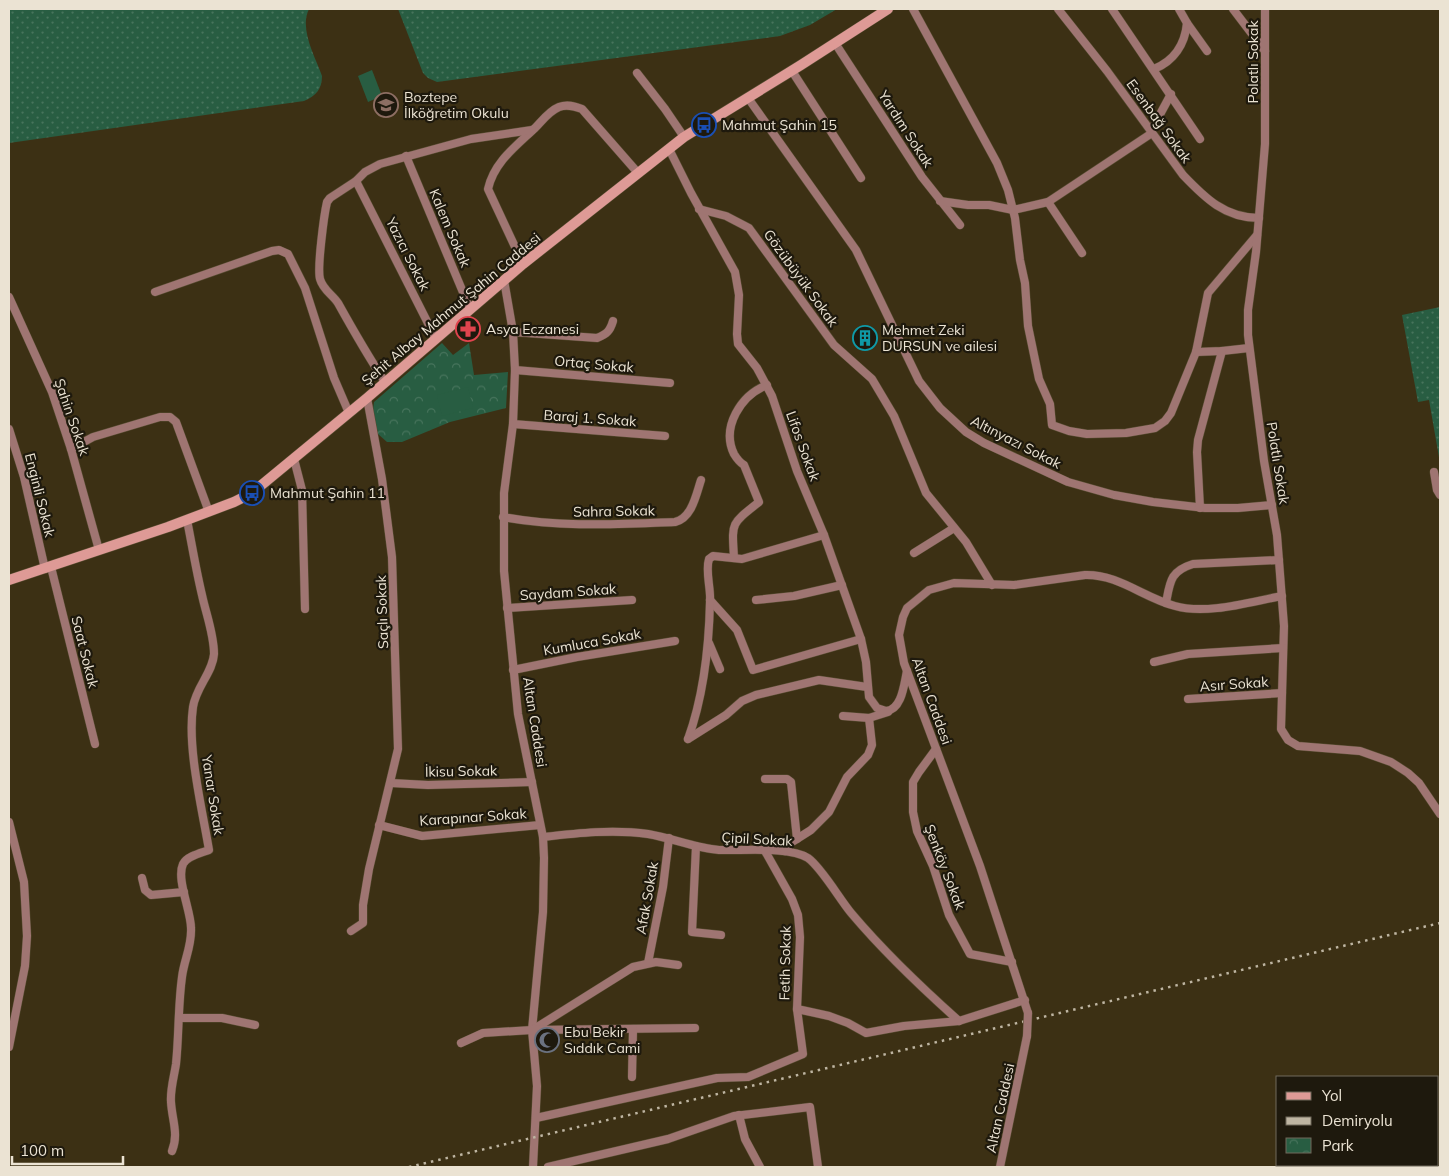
<svg xmlns="http://www.w3.org/2000/svg" width="1449" height="1176" viewBox="0 0 1449 1176" font-family="Mulish,sans-serif">
	<style>
		.grass { fill: url(#grass-dots) }
		.park { fill: url(#park-crowns) }
		.pitch { fill: #285d42 }
		.lines { fill: none; stroke-linecap: round; stroke-linejoin: round }
		.street-casing { stroke: #584d33; stroke-width: 9 }
		.secondary-casing { stroke: #584d33; stroke-width: 11 }
		.street { stroke: #9f7572; stroke-width: 8 }
		.secondary { stroke: #de9a96; stroke-width: 10 }
		.rail { stroke: #beb5a2; stroke-width: 2.5; stroke-dasharray: 2.5 5; stroke-linecap: butt }
		.street-bridge-casing { stroke: #584d33; stroke-width: 9; stroke-linecap: butt }
		.street-bridge { stroke: #9f7572; stroke-width: 8 }
		.labels { text-anchor: middle; stroke-width: 4.5; stroke-linejoin: round; paint-order: stroke }
		.street-label { font-size: 14px; fill: #ebe3d3; stroke: #1e190d }
		.poi-label { font-size: 14px; fill: #ebe3d3; stroke: #1e190d; text-anchor: start }
	</style>
	<defs>
		<pattern id="grass-dots" width="8" height="8" patternUnits="userSpaceOnUse" patternTransform="scale(1.25)"><rect width="8" height="8" fill="#285d42"/><path d="M2 2h.1M6 6h.1" fill="none" stroke="#47745c" stroke-width="1.8" stroke-linecap="round"/></pattern>
		<pattern id="park-crowns" width="20" height="18" patternUnits="userSpaceOnUse" patternTransform="scale(1.25)"><rect width="20" height="18" fill="#285d42"/><path d="M2 6a3 3 0 1 1 6 0M12 15a3 3 0 1 1 6 0" fill="none" stroke="#47745c"/></pattern>
	</defs>
	<rect width="100%" height="100%" fill="#3c3014"/>
	<g class="grass">
		<path d="M9,9H309C299,29 315,56 322,76C322,89 316,96 304,101L9,143Z"/>
		<polygon points="398,9 837,9 810,25 780,36 437,82 428,78 423,73"/>
		<polygon points="1440,307 1440,463 1429,400 1418,402 1402,315"/>
	</g>
	<polygon class="park" points="442,343 453,355 469,343 474,375 508,372 506,408 450,422 402,442 387,442 378,434 373,409 374,402"/>
	<g class="pitch">
		<polygon points="372,70 382,96 368,102 358,76"/>
		<polygon points="468,387 473,408 442,416 437,395"/>
	</g>
	<g class="lines">
		<defs>
			<g id="street">
				<polyline points="913,9 997,163 1008,190 1015,218 1020,260 1025,283 1028,326 1039,379 1050,404 1052,425 1069,431 1087,434 1126,433 1155,428 1165,421 1171,413 1196,352 1208,293 1257,235"/>
				<path d="M1058,9L1107,71L1183,175C1205,198 1225,218 1259,218"/>
				<polyline points="1112,9 1200,139"/>
				<polyline points="1233,9 1265,51"/>
				<polyline points="1265,9 1265,144 1256,252 1248,310 1248,335 1264,461 1277,535 1284,626 1281,729 1288,740 1298,746 1360,751 1391,762 1408,773 1419,783 1440,814"/>
				<polyline points="1187,23 1207,51"/>
				<polyline points="835,43 922,177 960,225"/>
				<path d="M1154,69C1174,61 1185,44 1187,23L1179,9"/>
				<polyline points="792,71 861,178"/>
				<polyline points="637,73 665,109 684,137"/>
				<polyline points="748,98 856,250 919,381 940,408 966,432 984,443 1068,482 1114,495 1153,502 1205,508 1238,508 1272,505"/>
				<polyline points="1151,131 1171,94"/>
				<path d="M669,149L691,193L735,272L739,295L737,334L738,344L757,368L772,396L797,471L824,535L861,639L866,662L869,697L877,708L886,711C902,710 904,684 907,671"/>
				<polyline points="406,156 470,309"/>
				<polyline points="356,181 436,339"/>
				<polyline points="940,201 968,205 989,205 1013,210 1048,202 1152,133"/>
				<polyline points="1048,202 1082,253"/>
				<polyline points="699,209 726,216 749,228 834,345 872,379 894,416 926,493 966,542 992,585"/>
				<path d="M523,264L488,189C494,162 516,146 535,128C542,121 549,111 559,107C567,104 574,106 582,109L638,173"/>
				<polyline points="504,280 513,332 515,370 513,424 504,493 504,571 518,714 543,837 544,858 543,912 532,1030 537,1086 533,1167"/>
				<polyline points="155,292 272,251 279,250 288,254 305,288 334,378 349,413"/>
				<polyline points="9,297 52,392 71,449 99,550"/>
				<path d="M513,332L597,338C607,334 610,331 613,321"/>
				<polyline points="1196,352 1222,351 1249,348"/>
				<polyline points="515,370 670,383"/>
				<path d="M385,382C368,356 353,330 338,303C332,294 323,290 320,279C317,268 324,215 327,202L330,198L356,181L365,172L380,164L471,139L532,130"/>
				<polyline points="513,424 665,436"/>
				<polyline points="9,429 24,477 45,569"/>
				<polyline points="71,449 93,437 160,417 170,417 176,422 209,512"/>
				<polyline points="294,459 302,490 305,609"/>
				<polyline points="1434,472 1437,490 1440,495"/>
				<polyline points="1200,508 1197,452 1198,440 1222,351"/>
				<path d="M503,517C560,528 618,524 675,522C692,518 696,495 701,480"/>
				<polyline points="914,553 954,528"/>
				<path d="M734,558C732,522 730,525 759,502L744,465C739,462 737,459 734,454C721,427 741,395 767,385"/>
				<polyline points="51,567 95,744"/>
				<polyline points="710,600 737,630 753,670 861,639"/>
				<polyline points="756,600 794,596 842,585"/>
				<path d="M1166,603C1170,582 1170,571 1193,564L1279,560"/>
				<polyline points="507,608 632,600"/>
				<polyline points="709,643 720,669"/>
				<polyline points="1154,662 1188,654 1283,648"/>
				<polyline points="513,670 577,657 675,641"/>
				<polyline points="1188,699 1282,693"/>
				<polyline points="843,716 869,718 888,712"/>
				<path d="M688,739C704,695 709,647 710,601C711,588 705,571 709,559L713,556L742,559L824,535"/>
				<polyline points="688,739 726,715 742,701 756,695 819,680 867,687"/>
				<polyline points="936,749 919,772 913,782 913,812 917,831 933,866 949,915 970,954 1012,962"/>
				<polyline points="765,779 787,779 791,782 797,839"/>
				<polyline points="391,783 428,785 532,782"/>
				<polyline points="9,822 24,882 27,936 25,966 9,1047"/>
				<polyline points="379,825 422,836 540,825"/>
				<path d="M543,837C578,833 613,829 648,834C672,838 695,848 719,850C741,851 790,846 808,858C822,868 840,900 852,914C885,953 922,988 959,1021"/>
				<polyline points="696,846 692,932 721,935"/>
				<polyline points="785,851 792,842 811,830 829,812 847,777 868,755 872,745 869,718"/>
				<polyline points="142,878 145,890 151,895 184,892"/>
				<polyline points="351,931 363,923 363,905 369,869 398,749 392,557 382,479 367,398"/>
				<polyline points="648,963 663,887 669,838"/>
				<polyline points="797,1009 829,1016 848,1023 866,1033 904,1026 959,1021 1025,1000"/>
				<path d="M1028,1013L980,866L904,663L899,635L903,617L907,608L929,590L954,583L1014,585L1085,575C1118,574 1144,598 1175,606C1207,615 1249,602 1282,596"/>
				<polyline points="180,1018 222,1018 255,1025"/>
				<polyline points="534,1029 633,967 656,962 678,965"/>
				<polyline points="461,1043 483,1033 532,1030 695,1028"/>
				<polyline points="632,1077 633,1029"/>
				<polyline points="739,1115 745,1139 760,1167"/>
				<polyline points="536,1118 717,1078 748,1077 803,1054 797,1009 800,937 798,915 792,899 765,851"/>
				<path d="M172,1151C179,1134 172,1120 171,1102C170,1090 174,1077 176,1064C179,1035 178,1006 182,977C184,960 192,946 191,928C191,911 176,879 183,864C187,856 201,853 209,850C202,808 187,748 193,707C196,687 213,672 214,654C214,634 206,614 202,595C196,570 192,545 187,520"/>
				<polyline points="548,1167 668,1139 734,1116 810,1107 818,1167"/>
				<polyline points="1000,1167 1027,1036"/>
			</g>
			<polyline id="secondary" points="9,580 168,527 234,502 252,493 367,398 523,264 684,137 801,65 888,9"/>
		</defs>
		<use href="#street" class="street-casing"/>
		<use href="#secondary" class="secondary-casing"/>
		<use href="#street" class="street"/>
		<use href="#secondary" class="secondary"/>
		<polyline class="rail" points="409,1167 1440,923"/>
		<defs>
			<polyline id="street-bridge" points="1027,1036 1028,1013"/>
		</defs>
		<use href="#street-bridge" class="street-bridge-casing"/>
		<use href="#street-bridge" class="street-bridge"/>
	</g>
	<defs>
		<symbol id="school-ring" viewBox="-11 -11 22 22"><circle r="9.5" fill="#1e190d" stroke="#8d6e63" stroke-width="1.5"/><path d="M0-5L7-2L0 1L-7-2ZM-4 1L0 2.5L4 1V4Q0 6-4 4Z" fill="#8d6e63"/></symbol>
		<symbol id="bus-ring" viewBox="-11 -11 22 22"><circle r="9.5" fill="#1e190d" stroke="#1a4fb4" stroke-width="1.5"/><path d="M-5-6H5V4H4V6H2V4H-2V6H-4V4H-5ZM-3.5-4V0h7V-4ZM-3.5 1.2v1.5H-2V1.2ZM2 1.2v1.5H3.5V1.2Z" fill="#1a4fb4"/></symbol>
		<symbol id="pharmacy-ring" viewBox="-11 -11 22 22"><circle r="9.5" fill="#1e190d" stroke="#e0444e" stroke-width="1.5"/><path d="M-2-6h4v4h4v4h-4v4h-4v-4h-4v-4h4Z" fill="#e0444e"/></symbol>
		<symbol id="building-ring" viewBox="-11 -11 22 22"><circle r="9.5" fill="#1e190d" stroke="#0f9aa8" stroke-width="1.5"/><path d="M-4-6H4V6H1V3H-1V6H-4ZM-2.5-4.3h1.7v1.8h-1.7ZM.8-4.3h1.7v1.8H.8ZM-2.5-1h1.7V.8h-1.7ZM.8-1h1.7V.8H.8Z" fill="#0f9aa8"/></symbol>
		<symbol id="mosque-ring" viewBox="-11 -11 22 22"><circle r="9.5" fill="#1e190d" stroke="#6b7280" stroke-width="1.5"/><path d="M3.5-4.9A6 6 0 1 0 3.5 4.9A5 5 0 1 1 3.5-4.9Z" fill="#6b7280"/></symbol>
	</defs>
	<g fill-rule="evenodd">
		<use href="#school-ring" x="372" y="91" width="28" height="28"/>
		<use href="#bus-ring" x="690" y="111" width="28" height="28"/>
		<use href="#pharmacy-ring" x="454" y="315" width="28" height="28"/>
		<use href="#building-ring" x="851" y="324" width="28" height="28"/>
		<use href="#bus-ring" x="238" y="479" width="28" height="28"/>
		<use href="#mosque-ring" x="533" y="1026" width="28" height="28"/>
	</g>
	<g class="labels">
		<g class="street-label">
			<text transform="translate(1253 62) rotate(-90)" y="5">Polatlı Sokak</text>
			<text transform="translate(1159 121) rotate(54)" y="5">Esenbağ Sokak</text>
			<text transform="translate(906 129) rotate(57)" y="5">Yardım Sokak</text>
			<text transform="translate(450 228) rotate(67)" y="5">Kalem Sokak</text>
			<text transform="translate(408 254) rotate(63)" y="5">Yazıcı Sokak</text>
			<text transform="translate(801 278) rotate(54)" y="5">Gözübüyük Sokak</text>
			<text transform="translate(451 309) rotate(-40)" y="5">Şehit Albay Mahmut Şahin Caddesi</text>
			<text transform="translate(594 364) rotate(5)" y="5">Ortaç Sokak</text>
			<text transform="translate(72 417) rotate(71)" y="5">Şahin Sokak</text>
			<text transform="translate(590 418) rotate(4)" y="5">Baraj 1. Sokak</text>
			<text transform="translate(1016 442) rotate(27)" y="5">Altınyazı Sokak</text>
			<text transform="translate(803 446) rotate(70)" y="5">Lifos Sokak</text>
			<text transform="translate(1278 463) rotate(81)" y="5">Polatlı Sokak</text>
			<text transform="translate(40 495) rotate(76)" y="5">Enginli Sokak</text>
			<text transform="translate(614 511) rotate(-1)" y="5">Sahra Sokak</text>
			<text transform="translate(568 592) rotate(-4)" y="5">Saydam Sokak</text>
			<text transform="translate(382 612) rotate(-92)" y="5">Saçlı Sokak</text>
			<text transform="translate(592 642) rotate(-10)" y="5">Kumluca Sokak</text>
			<text transform="translate(85 652) rotate(76)" y="5">Saat Sokak</text>
			<text transform="translate(1234 684) rotate(-4)" y="5">Asır Sokak</text>
			<text transform="translate(932 701) rotate(70)" y="5">Altan Caddesi</text>
			<text transform="translate(535 722) rotate(81)" y="5">Altan Caddesi</text>
			<text transform="translate(461 771) rotate(-1)" y="5">İkisu Sokak</text>
			<text transform="translate(213 795) rotate(81)" y="5">Yanar Sokak</text>
			<text transform="translate(473 817) rotate(-4)" y="5">Karapınar Sokak</text>
			<text transform="translate(757 839) rotate(3)" y="5">Çipil Sokak</text>
			<text transform="translate(945 867) rotate(69)" y="5">Şenköy Sokak</text>
			<text transform="translate(647 898) rotate(-80)" y="5">Afak Sokak</text>
			<text transform="translate(785 963) rotate(-89)" y="5">Fetih Sokak</text>
			<text transform="translate(1000 1108) rotate(-78)" y="5">Altan Caddesi</text>
		</g>
		<g class="poi-label">
			<text x="404" y="102">Boztepe<tspan x="404" dy="16">İlköğretim Okulu</tspan></text>
			<text x="722" y="130">Mahmut Şahin 15</text>
			<text x="486" y="334">Asya Eczanesi</text>
			<text x="882" y="335">Mehmet Zeki<tspan x="882" dy="16">DURSUN ve ailesi</tspan></text>
			<text x="270" y="498">Mahmut Şahin 11</text>
			<text x="564" y="1037">Ebu Bekir<tspan x="564" dy="16">Sıddık Cami</tspan></text>
		</g>
	</g>
	<rect width="1449" height="1176" fill="none" stroke="#ebe3d3" stroke-width="20"/>
	<rect x="1276" y="1076" width="162" height="90" fill="#1e190d" stroke="#706a5c"/>
	<rect x="1286" y="1092" width="25" height="8" fill="#de9a96" stroke="#706a5c"/>
	<text x="1322" y="1101" font-size="15" fill="#ebe3d3">Yol</text>
	<rect x="1286" y="1117" width="25" height="8" fill="#beb5a2" stroke="#706a5c"/>
	<text x="1322" y="1126" font-size="15" fill="#ebe3d3">Demiryolu</text>
	<rect x="1286" y="1138" width="25" height="15" fill="url(#park-crowns)" stroke="#706a5c"/>
	<text x="1322" y="1151" font-size="15" fill="#ebe3d3">Park</text>
	<path d="M12 1156v8h111v-8" fill="none" stroke="#ebe3d3" stroke-width="2.5"/>
	<text x="20" y="1156" font-size="15" fill="#ebe3d3" stroke="#1e190d" stroke-width="4" paint-order="stroke">100 m</text>
</svg>
